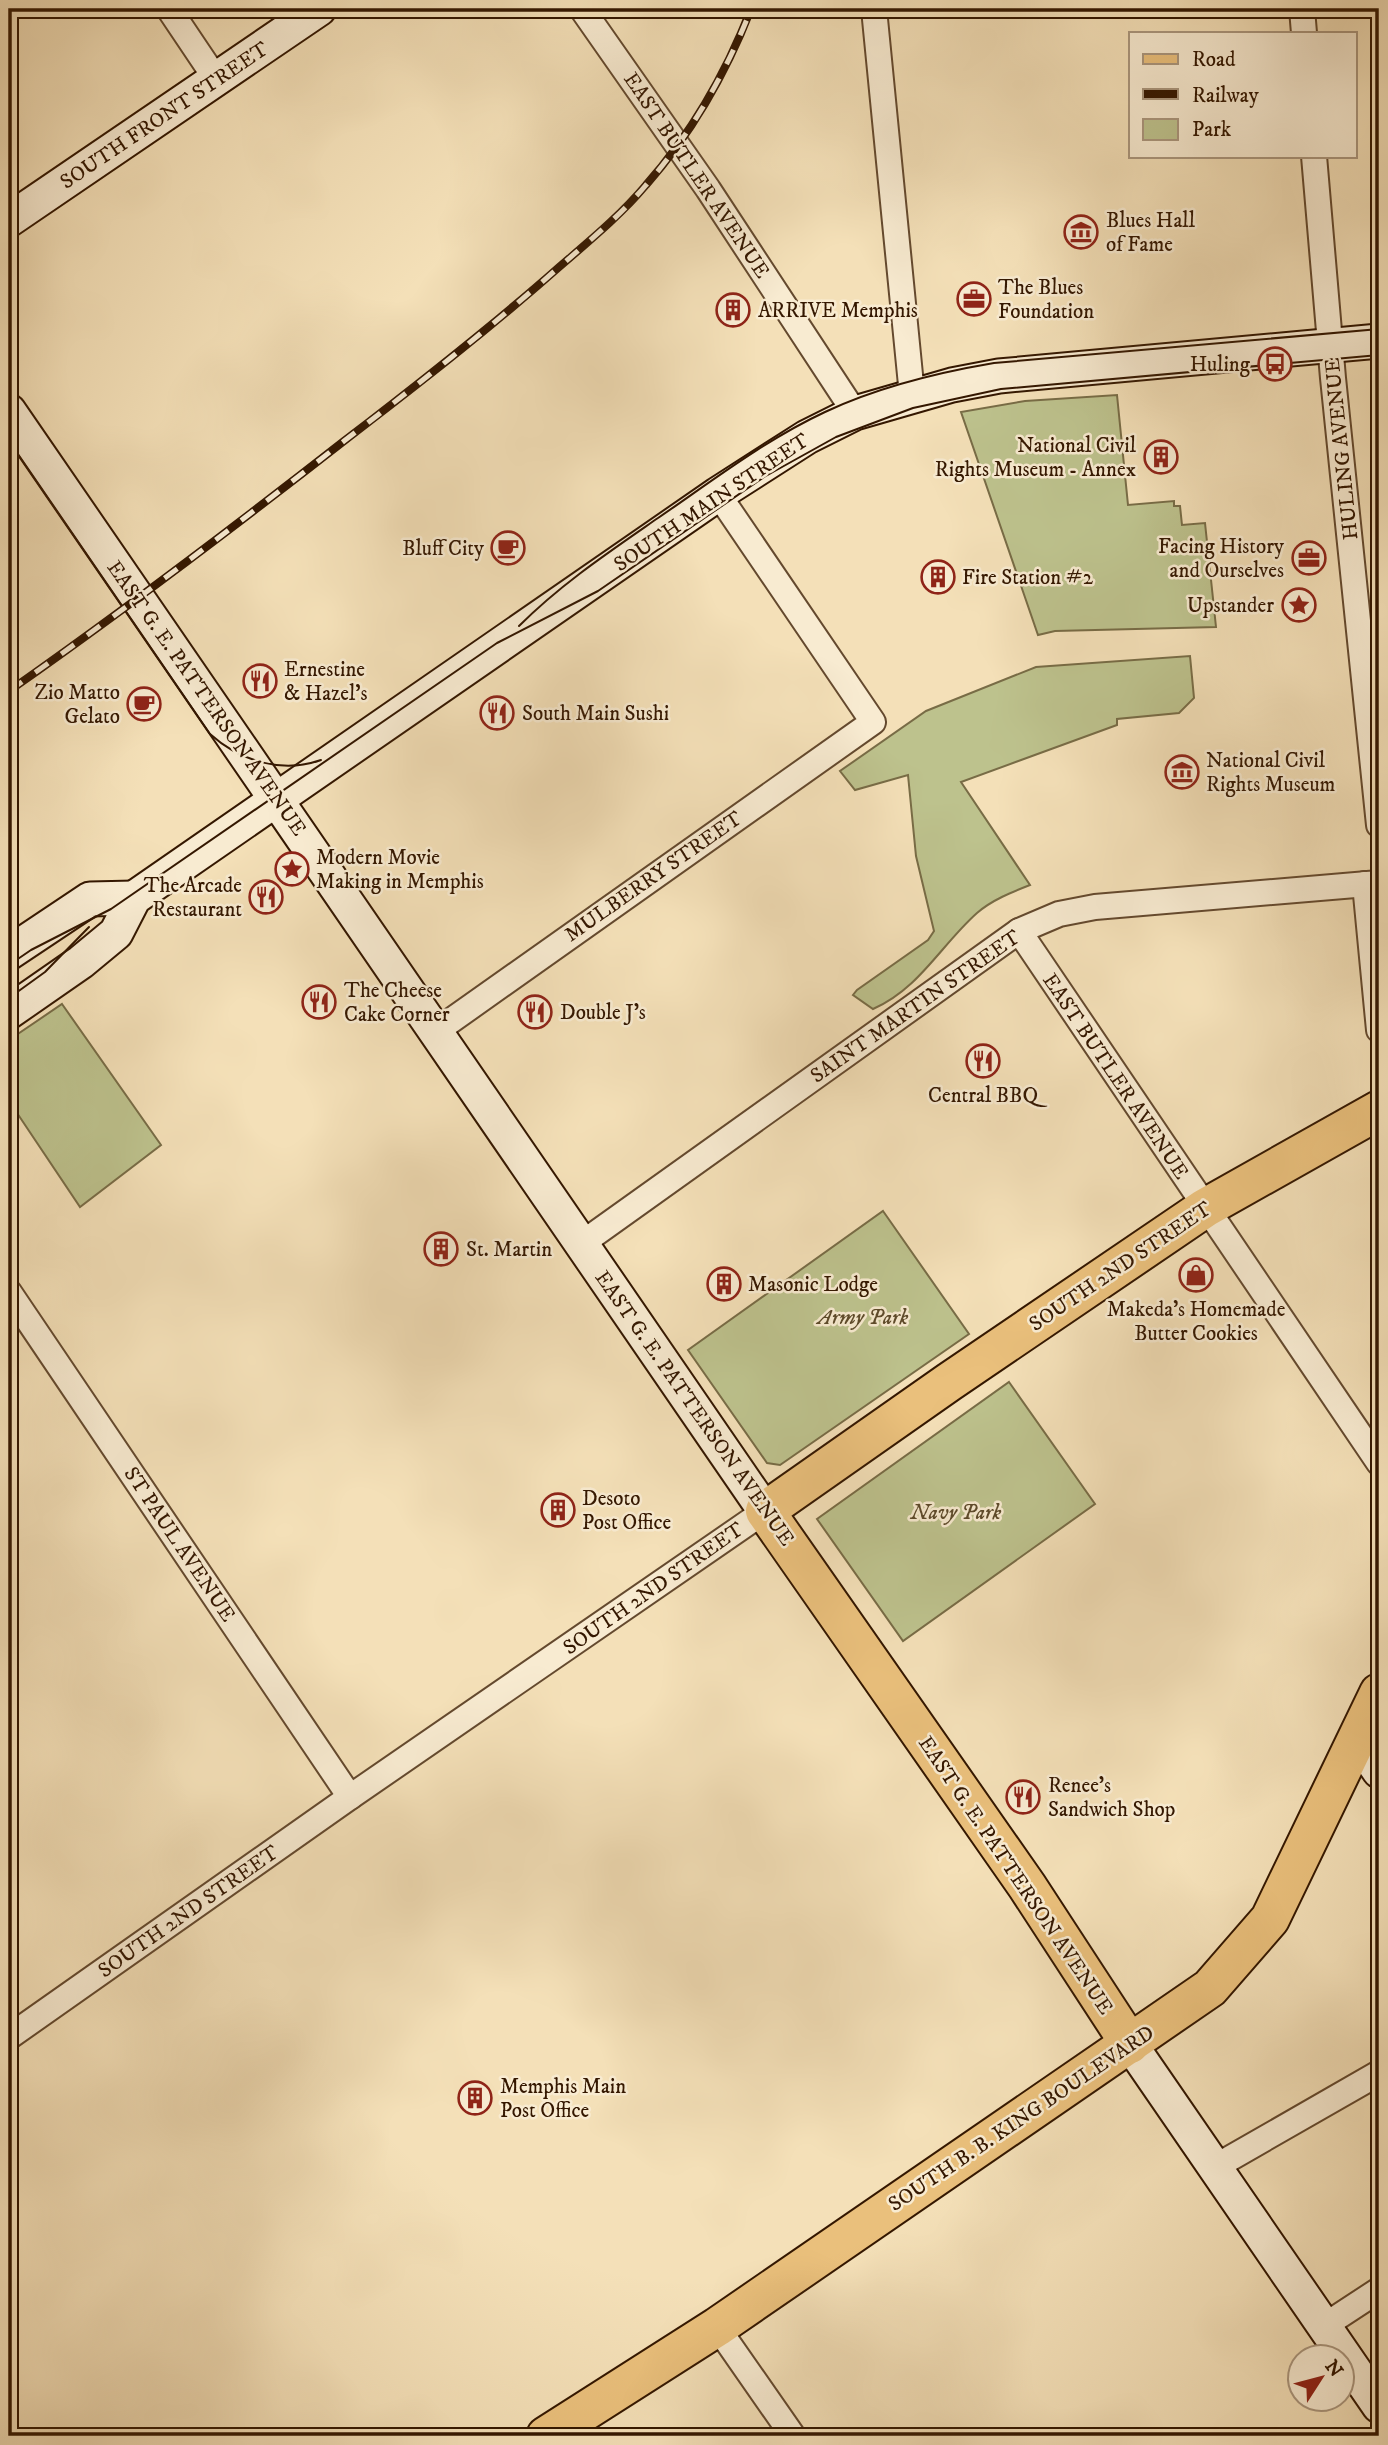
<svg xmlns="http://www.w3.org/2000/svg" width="1388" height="2445" viewBox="0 0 1388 2445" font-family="'IM FELL DW Pica',serif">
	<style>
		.green { fill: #bdc28d; stroke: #786c46; stroke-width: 2 }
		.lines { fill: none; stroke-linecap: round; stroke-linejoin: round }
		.street-casing { stroke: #64492e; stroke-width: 28 }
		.secondary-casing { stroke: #341700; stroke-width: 37 }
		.primary-casing { stroke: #341700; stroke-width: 42 }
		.street { stroke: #f8ebd1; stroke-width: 24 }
		.secondary { stroke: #f8ebd1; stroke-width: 33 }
		.primary { stroke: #eac07c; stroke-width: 38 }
		.tram { stroke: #341700; stroke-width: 2 }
		.rail-casing { stroke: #341700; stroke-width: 8 }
		.rail { stroke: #f8ebd1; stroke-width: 5; stroke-dasharray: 16; stroke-linecap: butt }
		.labels { text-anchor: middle; stroke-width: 5; stroke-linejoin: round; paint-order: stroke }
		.street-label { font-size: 21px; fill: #341700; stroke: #f8ebd1 }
		.poi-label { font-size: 21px; fill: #341700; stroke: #f8ebd1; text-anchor: start }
		.park-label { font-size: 21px; font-style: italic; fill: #5d4a2a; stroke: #f8ebd1 }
	</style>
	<rect width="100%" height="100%" fill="#f4e0b8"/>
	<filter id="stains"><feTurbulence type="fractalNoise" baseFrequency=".00286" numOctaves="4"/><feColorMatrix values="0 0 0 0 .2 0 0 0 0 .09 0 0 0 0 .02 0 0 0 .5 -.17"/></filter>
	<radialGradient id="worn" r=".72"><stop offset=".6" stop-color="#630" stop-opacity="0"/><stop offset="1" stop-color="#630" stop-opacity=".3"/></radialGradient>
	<g class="green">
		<polygon points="1117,395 1128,505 1174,501 1174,506 1180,506 1182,525 1205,523 1216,627 1055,631 1038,635 961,412 1025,401"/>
		<path d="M1190,656L1194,698L1179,713L1117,719V725L961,782L1030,885C1012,892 992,900 977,913C941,945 919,989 873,1009L853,995L857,990L928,940L934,931L916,856L908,775L855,790L840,771L926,711L1036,667Z"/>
		<polygon points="62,1004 161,1145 80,1207 9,1101 9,1040"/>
		<polygon points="883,1211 969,1334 780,1465 767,1463 688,1350"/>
		<polygon points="1009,1382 1095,1504 903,1641 817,1519"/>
	</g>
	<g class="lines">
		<defs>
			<g id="street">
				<polyline points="169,9 216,79"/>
				<polyline points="582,9 708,189 855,413"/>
				<polyline points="874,9 912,395"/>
				<polyline points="1302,9 1304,33"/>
				<polyline points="1314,156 1333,378 1379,825"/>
				<polyline points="1365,884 1379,1030"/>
				<polyline points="1019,931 1379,1463"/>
				<polyline points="435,1032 873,722 718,494"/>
				<polyline points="581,1244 1019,931 1059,914 1095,907 1379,883"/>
				<polyline points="9,1292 350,1797"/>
				<polyline points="9,2037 350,1797 765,1511"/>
				<polyline points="1215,2167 1379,2073"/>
				<polyline points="1324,2326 1379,2290"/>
				<polyline points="717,2327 793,2436"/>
			</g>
			<g id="secondary">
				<polyline points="9,220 319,9"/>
				<polyline points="9,411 765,1511"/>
				<polyline points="9,953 90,899 134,898"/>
				<polyline points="9,1012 81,962 116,933 134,898 718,494 807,437 855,413 952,385 999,376 1379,341"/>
				<polyline points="1356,1737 1379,1771"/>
				<polyline points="1130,2044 1379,2406"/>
			</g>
			<g id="primary">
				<polyline points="1130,2044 1027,1886 765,1511 949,1382 1205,1208 1379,1110"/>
				<polyline points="546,2436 717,2327 1210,1988 1270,1919 1379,1693"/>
			</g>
		</defs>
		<use href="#street" class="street-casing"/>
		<use href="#secondary" class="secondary-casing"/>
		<use href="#primary" class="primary-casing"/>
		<use href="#street" class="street"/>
		<use href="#secondary" class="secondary"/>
		<use href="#primary" class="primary"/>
		<g class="tram">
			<path d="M9,441L210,734C240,761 282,774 321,760"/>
			<path d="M519,626C561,584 609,552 658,518C712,481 765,440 825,412C878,387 935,373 994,363L1379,329"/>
			<polyline points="9,965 31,950 111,909 497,643 598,591 764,477 836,437 913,408 1001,389 1379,355"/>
			<polyline points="9,998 45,972 89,927"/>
		</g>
		<defs>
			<path id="rail" d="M9,691C123,611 234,527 344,441C417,385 489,329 558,268C588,242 620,216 646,185C691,134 726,73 751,9"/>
		</defs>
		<use href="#rail" class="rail-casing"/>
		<use href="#rail" class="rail"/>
	</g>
	<defs>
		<symbol id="museum-ring" viewBox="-11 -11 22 22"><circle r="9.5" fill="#f8ebd1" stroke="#8f2418" stroke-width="1.5"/><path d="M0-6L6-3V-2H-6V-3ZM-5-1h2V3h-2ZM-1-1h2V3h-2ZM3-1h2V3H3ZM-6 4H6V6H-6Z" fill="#8f2418"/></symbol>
		<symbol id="office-ring" viewBox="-11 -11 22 22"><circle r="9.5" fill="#f8ebd1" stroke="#8f2418" stroke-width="1.5"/><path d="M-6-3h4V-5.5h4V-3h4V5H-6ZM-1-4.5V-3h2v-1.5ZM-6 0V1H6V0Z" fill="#8f2418"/></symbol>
		<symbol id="building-ring" viewBox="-11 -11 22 22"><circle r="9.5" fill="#f8ebd1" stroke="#8f2418" stroke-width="1.5"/><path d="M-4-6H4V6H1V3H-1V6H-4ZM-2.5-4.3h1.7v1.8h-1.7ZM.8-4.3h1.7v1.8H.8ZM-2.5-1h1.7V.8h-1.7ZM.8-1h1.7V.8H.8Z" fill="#8f2418"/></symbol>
		<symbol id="bus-ring" viewBox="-11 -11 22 22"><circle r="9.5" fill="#f8ebd1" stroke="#8f2418" stroke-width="1.5"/><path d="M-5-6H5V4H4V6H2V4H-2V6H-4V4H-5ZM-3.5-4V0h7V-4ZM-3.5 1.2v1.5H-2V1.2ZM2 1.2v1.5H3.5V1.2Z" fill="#8f2418"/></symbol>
		<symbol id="cafe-ring" viewBox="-11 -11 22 22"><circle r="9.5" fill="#f8ebd1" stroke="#8f2418" stroke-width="1.5"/><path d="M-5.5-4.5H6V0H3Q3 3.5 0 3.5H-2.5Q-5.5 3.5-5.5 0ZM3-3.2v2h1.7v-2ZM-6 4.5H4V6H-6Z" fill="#8f2418"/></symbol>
		<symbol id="sight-ring" viewBox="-11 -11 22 22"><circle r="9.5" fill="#f8ebd1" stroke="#8f2418" stroke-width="1.5"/><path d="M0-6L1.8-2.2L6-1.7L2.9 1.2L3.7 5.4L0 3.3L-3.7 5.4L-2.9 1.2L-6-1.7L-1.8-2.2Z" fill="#8f2418"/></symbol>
		<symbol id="restaurant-ring" viewBox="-11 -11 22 22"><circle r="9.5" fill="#f8ebd1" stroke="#8f2418" stroke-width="1.5"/><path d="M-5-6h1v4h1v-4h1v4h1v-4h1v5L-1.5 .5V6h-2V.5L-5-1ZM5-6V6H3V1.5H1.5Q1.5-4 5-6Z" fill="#8f2418"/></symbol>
		<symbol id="shop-ring" viewBox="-11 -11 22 22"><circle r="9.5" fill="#f8ebd1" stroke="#8f2418" stroke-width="1.5"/><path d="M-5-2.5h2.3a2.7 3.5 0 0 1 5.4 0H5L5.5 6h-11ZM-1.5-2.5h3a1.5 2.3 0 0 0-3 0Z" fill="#8f2418"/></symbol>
	</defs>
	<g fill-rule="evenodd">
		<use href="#museum-ring" x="1062" y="213" width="38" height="38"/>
		<use href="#office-ring" x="955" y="280" width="38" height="38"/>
		<use href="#building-ring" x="714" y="291" width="38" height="38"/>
		<use href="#bus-ring" x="1256" y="345" width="38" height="38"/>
		<use href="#building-ring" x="1142" y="438" width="38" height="38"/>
		<use href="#cafe-ring" x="489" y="529" width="38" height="38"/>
		<use href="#office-ring" x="1290" y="539" width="38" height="38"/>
		<use href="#building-ring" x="919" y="558" width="38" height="38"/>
		<use href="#sight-ring" x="1280" y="586" width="38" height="38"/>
		<use href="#restaurant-ring" x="241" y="662" width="38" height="38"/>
		<use href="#cafe-ring" x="125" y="685" width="38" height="38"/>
		<use href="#restaurant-ring" x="478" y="694" width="38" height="38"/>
		<use href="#museum-ring" x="1163" y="753" width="38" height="38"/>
		<use href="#sight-ring" x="273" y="850" width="38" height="38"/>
		<use href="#restaurant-ring" x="247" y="878" width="38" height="38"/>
		<use href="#restaurant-ring" x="300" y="983" width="38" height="38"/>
		<use href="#restaurant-ring" x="516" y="993" width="38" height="38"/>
		<use href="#restaurant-ring" x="964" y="1042" width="38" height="38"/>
		<use href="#building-ring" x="422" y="1230" width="38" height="38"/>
		<use href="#shop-ring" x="1177" y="1256" width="38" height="38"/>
		<use href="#building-ring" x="705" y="1265" width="38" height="38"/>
		<use href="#building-ring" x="539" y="1491" width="38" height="38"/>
		<use href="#restaurant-ring" x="1004" y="1778" width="38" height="38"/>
		<use href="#building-ring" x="456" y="2079" width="38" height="38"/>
	</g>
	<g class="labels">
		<g class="street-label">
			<text transform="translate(164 115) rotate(-34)" y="7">SOUTH FRONT STREET</text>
			<text transform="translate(697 175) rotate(56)" y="7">EAST BUTLER AVENUE</text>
			<text transform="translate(1341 449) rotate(-96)" y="7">HULING AVENUE</text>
			<text transform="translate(711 502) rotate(-34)" y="7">SOUTH MAIN STREET</text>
			<text transform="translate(207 698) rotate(55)" y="7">EAST G. E. PATTERSON AVENUE</text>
			<text transform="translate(653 876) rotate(-35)" y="7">MULBERRY STREET</text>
			<text transform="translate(915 1006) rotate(-35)" y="7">SAINT MARTIN STREET</text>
			<text transform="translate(1116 1076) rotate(56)" y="7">EAST BUTLER AVENUE</text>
			<text transform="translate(1120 1266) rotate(-34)" y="7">SOUTH 2ND STREET</text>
			<text transform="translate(695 1408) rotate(55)" y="7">EAST G. E. PATTERSON AVENUE</text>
			<text transform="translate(180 1544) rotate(56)" y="7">ST PAUL AVENUE</text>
			<text transform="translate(653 1588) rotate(-35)" y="7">SOUTH 2ND STREET</text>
			<text transform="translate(1016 1875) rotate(56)" y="7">EAST G. E. PATTERSON AVENUE</text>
			<text transform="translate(188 1911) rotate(-35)" y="7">SOUTH 2ND STREET</text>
			<text transform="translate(1021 2118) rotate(-34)" y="7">SOUTH B. B. KING BOULEVARD</text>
		</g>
		<g class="poi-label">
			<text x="1106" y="227">Blues Hall<tspan x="1106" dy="24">of Fame</tspan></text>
			<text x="998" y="294">The Blues<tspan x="998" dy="24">Foundation</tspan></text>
			<text x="758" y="317">ARRIVE Memphis</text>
			<text x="1250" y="371" text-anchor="end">Huling</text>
			<text x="1136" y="452" text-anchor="end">National Civil<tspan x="1136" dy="24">Rights Museum - Annex</tspan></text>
			<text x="1284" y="553" text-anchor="end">Facing History<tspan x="1284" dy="24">and Ourselves</tspan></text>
			<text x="484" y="555" text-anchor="end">Bluff City</text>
			<text x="962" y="584">Fire Station #2</text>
			<text x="1274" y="612" text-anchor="end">Upstander</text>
			<text x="284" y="676">Ernestine<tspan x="284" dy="24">&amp; Hazel's</tspan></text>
			<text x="120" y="699" text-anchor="end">Zio Matto<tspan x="120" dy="24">Gelato</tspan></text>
			<text x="522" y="720">South Main Sushi</text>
			<text x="1206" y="767">National Civil<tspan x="1206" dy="24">Rights Museum</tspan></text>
			<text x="316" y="864">Modern Movie<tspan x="316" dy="24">Making in Memphis</tspan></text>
			<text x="242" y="892" text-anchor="end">The Arcade<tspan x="242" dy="24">Restaurant</tspan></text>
			<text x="344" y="997">The Cheese<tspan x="344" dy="24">Cake Corner</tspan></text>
			<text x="560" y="1019">Double J's</text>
			<text x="983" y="1102" text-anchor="middle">Central BBQ</text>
			<text x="466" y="1256">St. Martin</text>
			<text x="748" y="1291">Masonic Lodge</text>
			<text x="1196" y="1316" text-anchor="middle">Makeda’s Homemade<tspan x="1196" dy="24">Butter Cookies</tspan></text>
			<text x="582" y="1505">Desoto<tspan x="582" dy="24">Post Office</tspan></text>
			<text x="1048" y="1792">Renee's<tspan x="1048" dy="24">Sandwich Shop</tspan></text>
			<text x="500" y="2093">Memphis Main<tspan x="500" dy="24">Post Office</tspan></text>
		</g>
		<g class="park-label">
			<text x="863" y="1324">Army Park</text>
			<text x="956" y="1519">Navy Park</text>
		</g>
	</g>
	<rect width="1388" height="2445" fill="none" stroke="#f4e0b8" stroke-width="35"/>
	<rect x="10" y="10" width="1367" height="2424" fill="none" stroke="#341700" stroke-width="3.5"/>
	<rect x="18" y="18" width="1353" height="2410" fill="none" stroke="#341700" stroke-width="2"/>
	<rect x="1129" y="32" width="228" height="126" fill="#f8ebd1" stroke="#aa967d" stroke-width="2"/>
	<rect x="1143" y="54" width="35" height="10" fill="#eac07c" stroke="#aa967d" stroke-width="2"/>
	<text x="1192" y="66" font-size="21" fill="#341700">Road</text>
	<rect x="1143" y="89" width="35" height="10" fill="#341700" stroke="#aa967d" stroke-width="2"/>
	<text x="1192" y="102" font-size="21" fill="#341700">Railway</text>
	<rect x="1143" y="119" width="35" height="21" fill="#bdc28d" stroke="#aa967d" stroke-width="2"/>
	<text x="1192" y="136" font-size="21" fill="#341700">Park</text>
	<g transform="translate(1321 2378) rotate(54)"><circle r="33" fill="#f8ebd1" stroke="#aa967d" stroke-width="2"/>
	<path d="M0-5L12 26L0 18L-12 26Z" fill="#8f2418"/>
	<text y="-10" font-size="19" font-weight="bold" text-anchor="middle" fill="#341700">N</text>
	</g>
	<rect width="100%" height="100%" filter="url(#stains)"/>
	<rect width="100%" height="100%" fill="url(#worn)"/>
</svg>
